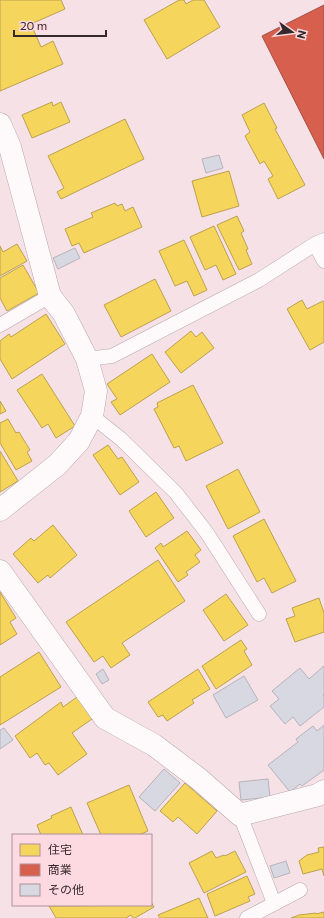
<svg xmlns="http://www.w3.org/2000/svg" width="324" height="918" viewBox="0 0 324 918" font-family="Commissioner,'Noto Sans JP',sans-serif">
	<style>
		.homes { fill: #f6d55c; stroke: #bca14e }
		.shops { fill: #d6604d; stroke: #a64f43 }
		.building { fill: #d7d8e1; stroke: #b7b3b9 }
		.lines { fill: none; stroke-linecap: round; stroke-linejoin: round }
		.service-casing { stroke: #b7a8ac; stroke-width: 15 }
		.minor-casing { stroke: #b7a8ac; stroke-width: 23 }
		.service { stroke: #fefafb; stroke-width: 14 }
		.minor { stroke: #fefafb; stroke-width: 22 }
	</style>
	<rect width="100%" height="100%" fill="#f5e1e6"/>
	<g class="homes">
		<polygon points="0,0 61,0 65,9 31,24 41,47 53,41 63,64 0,91"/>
		<polygon points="179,0 184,0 186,4 193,0 204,0 220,27 167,59 144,20"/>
		<polygon points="52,102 53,106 61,102 70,122 32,138 22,115"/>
		<polygon points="264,103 277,128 275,129 305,185 278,199 268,179 273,176 264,161 260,164 245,136 250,132 242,115"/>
		<polygon points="125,119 144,159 61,199 57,192 64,188 48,156"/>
		<polygon points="229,171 239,206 202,217 192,181"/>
		<polygon points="115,203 117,206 122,204 125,211 133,207 142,227 84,253 79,243 72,246 65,229 93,217 91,213"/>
		<polygon points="237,216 244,231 241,233 248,249 246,250 252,264 239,270 217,225"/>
		<polygon points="214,226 236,274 223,280 216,265 205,270 190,237"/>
		<polygon points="184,240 207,290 194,296 187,281 175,286 159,251"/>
		<polygon points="17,244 27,261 0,276 0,246 3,252"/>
		<polygon points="23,265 39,293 7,311 0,298 0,278"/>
		<polygon points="155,279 171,311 121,337 104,305"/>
		<polygon points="302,300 307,309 323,301 324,302 324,342 310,350 287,309"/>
		<polygon points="46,314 65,344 12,379 0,359 0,341 9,334 11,337"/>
		<polygon points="191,331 196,337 202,332 214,348 181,373 165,352"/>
		<polygon points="152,354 170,382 120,415 111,402 117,399 107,384"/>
		<polygon points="42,374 75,426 56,438 48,424 42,428 17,390"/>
		<polygon points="193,385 223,443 186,461 179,446 174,448 154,409 158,407 157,403"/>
		<polygon points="0,401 6,411 0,414"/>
		<polygon points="8,419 16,433 19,432 30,450 27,452 32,461 16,470 0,443 0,423"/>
		<polygon points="108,445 118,459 122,457 139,482 120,495 93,455"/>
		<polygon points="0,451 18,481 0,492"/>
		<polygon points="238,469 260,512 228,529 206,486"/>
		<polygon points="156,492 174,518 146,537 129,511"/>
		<polygon points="264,519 296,581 272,593 264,578 257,582 233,536"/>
		<polygon points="53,525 77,555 50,578 48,575 38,583 13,554 31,538 34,541"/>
		<polygon points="187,531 201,550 195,555 200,562 186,572 188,575 178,582 155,548 161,543 163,547"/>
		<polygon points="158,560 185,601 122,643 130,655 111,668 103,656 94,662 66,622"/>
		<polygon points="0,592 16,618 10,622 17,634 0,645"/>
		<polygon points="226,594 248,625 224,641 203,610"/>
		<polygon points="319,598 324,613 324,632 295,642 286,619 295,616 292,608"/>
		<polygon points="241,640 247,649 244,651 252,665 216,689 202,666"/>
		<polygon points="39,652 61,687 0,725 0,677"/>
		<polygon points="198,669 210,689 192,700 194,703 167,721 163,715 158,717 148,702"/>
		<polygon points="77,697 92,719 72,733 87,754 58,775 49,763 45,765 37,753 30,758 15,736 61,702 63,707"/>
		<polygon points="185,783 217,811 197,834 178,817 173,822 160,811"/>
		<polygon points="129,785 148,831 139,835 101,835 87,803"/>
		<polygon points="71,807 83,835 41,835 37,825 52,818 51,816"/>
		<polygon points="324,847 324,876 322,869 303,874 299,861 307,855 319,852 318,848"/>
		<polygon points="212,851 216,858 224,855 225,856 235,851 246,872 204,893 189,863"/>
		<polygon points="247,876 255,894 248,897 250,901 215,916 207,894"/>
		<polygon points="199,898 208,918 160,918 158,915"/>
		<polygon points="151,902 154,907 135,918 133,918 131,915 126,918 56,918 49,906 151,905"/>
		<polygon points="324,912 324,918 291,918 299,915 316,913 316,914"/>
	</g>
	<polygon class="shops" points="324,5 324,159 262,36"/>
	<g class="building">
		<polygon points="219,155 223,168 206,173 202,159"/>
		<polygon points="75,248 80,258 58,269 53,258"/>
		<polygon points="324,666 324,694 323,695 324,696 324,707 300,726 293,717 285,724 270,706 279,699 272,691 300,668 309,679"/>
		<polygon points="103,669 109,680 102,684 96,674"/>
		<polygon points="244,676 258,700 226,718 213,695"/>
		<polygon points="324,725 324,770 302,786 300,784 290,792 268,765 298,742 296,739 313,726 317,731"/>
		<polygon points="4,728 13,740 0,749 0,730"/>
		<polygon points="164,769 180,783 155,811 139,797"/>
		<polygon points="268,779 270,797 241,800 239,782"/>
		<polygon points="286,861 290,873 274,878 270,866"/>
	</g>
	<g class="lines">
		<defs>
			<g id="service">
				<polyline points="315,244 324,261"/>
				<polyline points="0,325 50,296"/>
				<polyline points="87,359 112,356 259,280 315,244 324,240"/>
				<polyline points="92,416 121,439 176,493 207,533 259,614"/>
				<polyline points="240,815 274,903"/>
				<polyline points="247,918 300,890"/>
			</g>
			<g id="minor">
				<polyline points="0,124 10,147 50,296 64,314 87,359 96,391 92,416 79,441 57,465 0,510"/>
				<polyline points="0,571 105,718 154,745 199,779 240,815 318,795 324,791"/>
			</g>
		</defs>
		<use href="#service" class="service-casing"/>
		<use href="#minor" class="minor-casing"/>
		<use href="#service" class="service"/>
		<use href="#minor" class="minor"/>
	</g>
	<rect x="12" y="834" width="140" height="72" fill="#fdd9e1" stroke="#ad9299"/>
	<rect x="20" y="844" width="20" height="12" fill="#f6d55c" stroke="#ad9299"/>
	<text x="48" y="854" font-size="12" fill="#36282c">住宅</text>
	<rect x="20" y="864" width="20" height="12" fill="#d6604d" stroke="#ad9299"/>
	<text x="48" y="874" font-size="12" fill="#36282c">商業</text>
	<rect x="20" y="884" width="20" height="12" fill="#d7d8e1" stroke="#ad9299"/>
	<text x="48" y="894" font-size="12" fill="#36282c">その他</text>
	<g transform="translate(292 32) rotate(104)" stroke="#fdd9e1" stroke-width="3" paint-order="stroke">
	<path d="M0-3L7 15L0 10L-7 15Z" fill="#36282c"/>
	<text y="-6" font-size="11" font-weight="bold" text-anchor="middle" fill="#36282c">N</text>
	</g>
	<path d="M14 30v6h92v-6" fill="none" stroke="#36282c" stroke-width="2"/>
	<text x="20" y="30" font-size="12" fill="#36282c" stroke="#fdd9e1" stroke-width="3" paint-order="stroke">20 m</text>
</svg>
